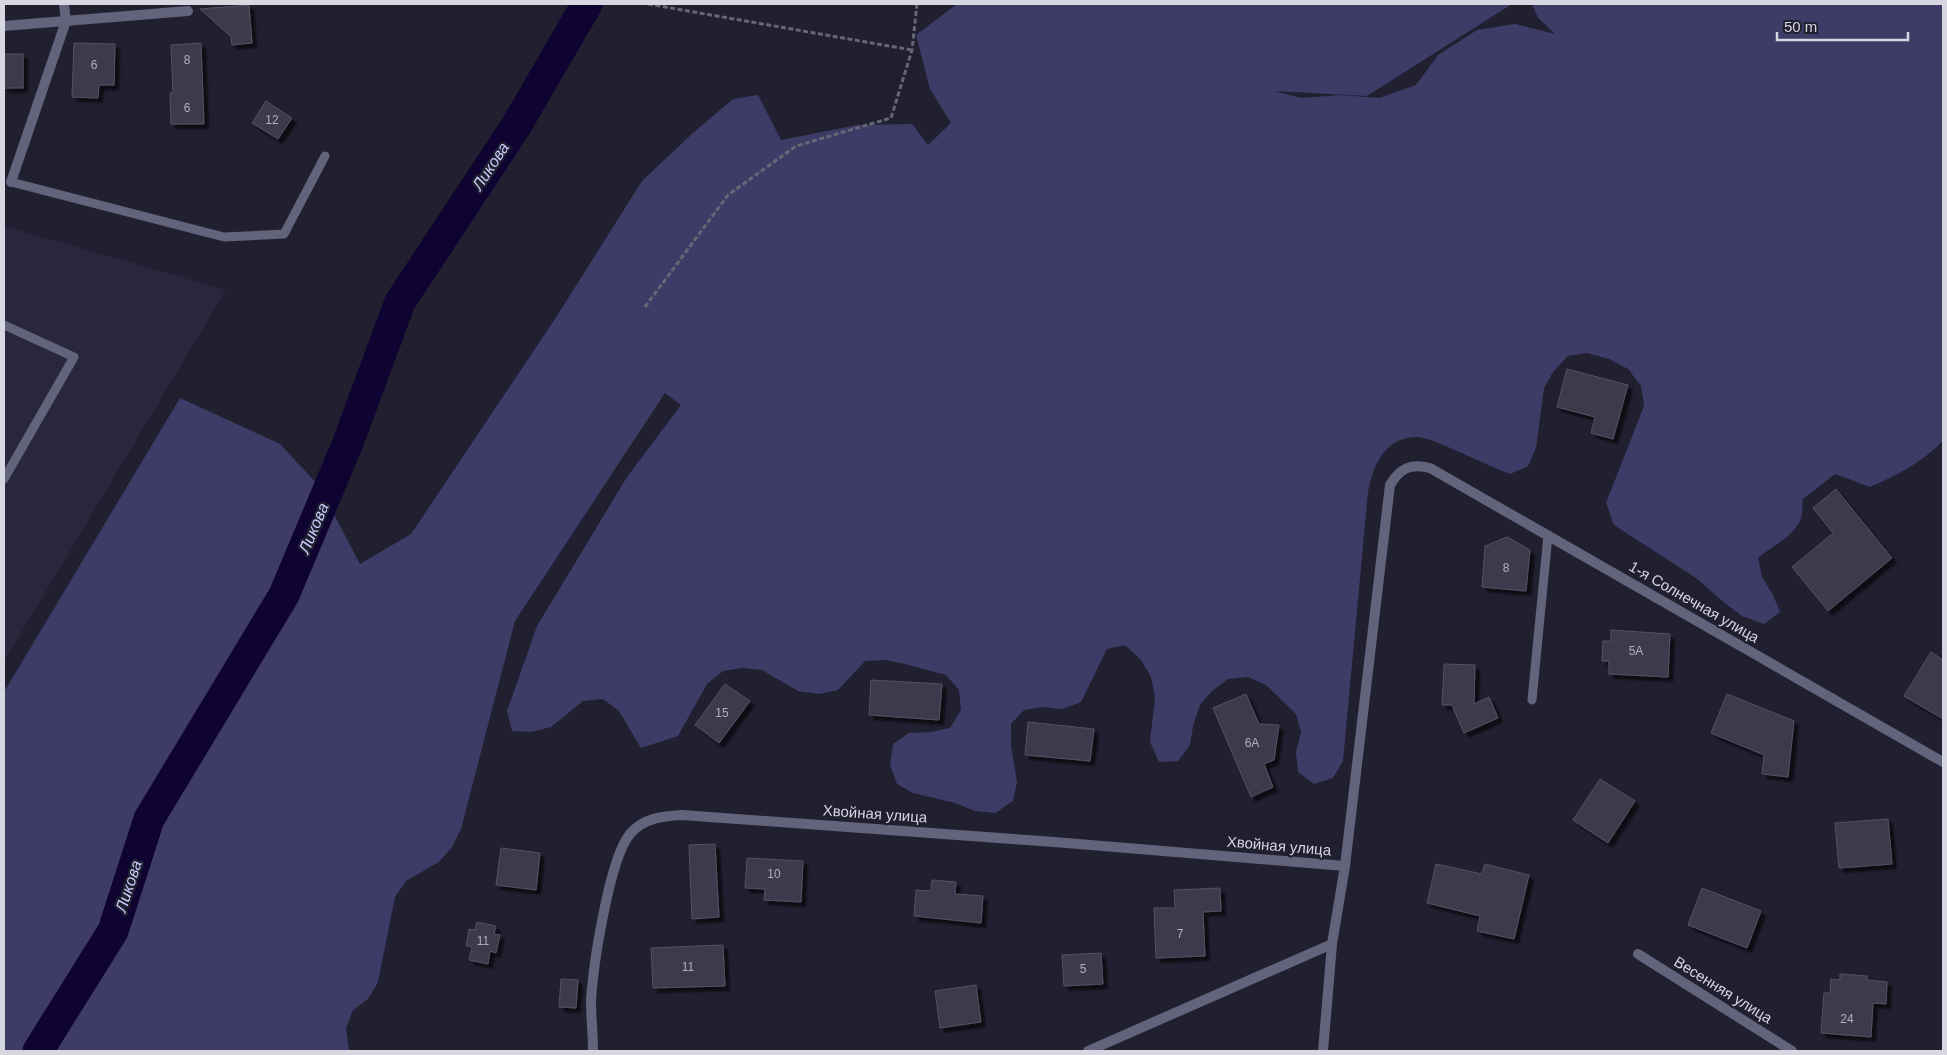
<svg xmlns="http://www.w3.org/2000/svg" width="1947" height="1055" viewBox="0 0 1947 1055" font-family="Helvetica,sans-serif">
	<style>
		.built { fill: #28273e }
		.green { fill: #3e3b67 }
		.lines { fill: none; stroke-linecap: round; stroke-linejoin: round }
		.river { stroke: #0e0331; stroke-width: 31 }
		.building { fill: #3a3a4c; stroke: #525265; filter: url(#shadow) }
		.path { stroke: #666675; stroke-width: 3; stroke-dasharray: 5 2.5; stroke-linecap: butt }
		.lane { stroke: #63637c; stroke-width: 9 }
		.street { stroke: #63637c; stroke-width: 10 }
		.labels { text-anchor: middle; stroke-width: 4.5; stroke-linejoin: round; paint-order: stroke }
		.number-label { font-size: 12px; fill: #b0b0bc }
		.street-label { font-size: 15px; fill: #d7d7e2; stroke: #202031 }
		.water-label { font-size: 16px; font-style: italic; fill: #cbcbfd; stroke: #202031 }
	</style>
	<defs>
		<filter id="shadow"><feDropShadow dx="4.5" dy="4.5" stdDeviation="1" flood-color="#0009"/></filter>
	</defs>
	<rect width="100%" height="100%" fill="#202031"/>
	<polygon class="built" points="4,226 226,290 4,661"/>
	<path class="green" d="M957,4H1512L1367,96L1275,91L1301,98L1341,95L1379,98L1416,85L1438,55L1477,30L1515,24L1555,34L1538,18L1532,4H1943V441C1921,463 1898,475 1870,487L1835,474L1803,499C1802,505 1803,513 1801,518C1796,535 1771,547 1758,558L1762,577L1773,595L1780,612L1764,624L1742,616L1726,604L1696,578L1614,525L1606,503L1644,406L1641,386L1628,369L1609,359L1587,353L1568,356L1553,372L1544,388L1536,448L1528,466L1510,474C1492,467 1475,459 1457,451C1445,446 1430,438 1417,437C1385,437 1373,465 1368,492L1343,761L1333,778L1314,784L1298,772L1296,752L1301,732L1296,714L1266,685L1248,677L1228,679L1212,691L1200,705L1193,726L1190,745L1178,761L1159,762L1150,742L1155,697L1151,677L1141,660L1125,645L1107,649L1081,702L1063,709L1042,707L1024,710L1011,724V745L1017,782L1013,801L995,813L975,811L955,803L913,793L897,784L890,765L893,744L909,733L931,732L950,728L961,710L959,690L946,675L905,664L885,660L865,661L838,690L819,694L798,691L762,670L742,668L723,671L707,684L678,736L641,748L619,711L603,699L583,701L551,727L531,732L512,731L507,711L537,626L627,477L681,405L665,393L515,621L461,829L452,847L439,862L406,881L395,897L378,982L368,999L353,1010L346,1028L349,1051H4V692L180,398L280,444L319,486L360,564L411,534L555,319L642,181L693,133L733,99L758,95L781,140L857,125L912,124L928,145L951,123L930,89L916,35Z"/>
	<g class="lines">
		<polyline class="river" points="38,1051 113,931 149,819 284,595 347,445 400,302 516,126 587,4"/>
	</g>
	<g class="building">
		<polygon points="249,5 252,43 232,45 231,37 200,9"/>
		<polygon points="74,43 115,44 114,85 99,85 98,98 72,97"/>
		<polygon points="201,43 204,124 171,124 170,93 173,93 171,45"/>
		<rect x="4" y="54" width="19" height="34"/>
		<polygon points="266,101 292,118 278,139 252,123"/>
		<polygon points="1567,369 1628,385 1613,439 1591,433 1595,417 1557,407"/>
		<polygon points="1836,489 1892,558 1828,611 1792,567 1833,533 1813,508"/>
		<polygon points="1507,537 1530,550 1526,591 1482,587 1485,546"/>
		<polygon points="1611,630 1670,634 1668,677 1609,674 1609,661 1602,661 1603,641 1611,641"/>
		<polygon points="1931,652 1943,660 1943,719 1904,696"/>
		<polygon points="1444,664 1475,665 1474,704 1489,697 1498,718 1464,733 1452,705 1442,705"/>
		<polygon points="871,680 942,684 939,720 869,715"/>
		<polygon points="725,684 750,701 719,743 695,725"/>
		<polygon points="1246,694 1259,724 1279,725 1274,760 1264,764 1273,787 1251,797 1213,708"/>
		<polygon points="1727,694 1794,721 1788,777 1762,774 1764,755 1711,733"/>
		<polygon points="1028,722 1094,729 1090,761 1025,755"/>
		<polygon points="1600,779 1635,801 1608,843 1573,820"/>
		<polygon points="1888,819 1892,864 1839,868 1835,823"/>
		<polygon points="715,844 719,917 692,919 689,845"/>
		<polygon points="501,848 540,853 536,890 496,885"/>
		<polygon points="747,858 803,861 801,902 764,900 765,889 745,888"/>
		<polygon points="1436,864 1482,874 1485,864 1529,875 1514,939 1477,931 1480,916 1427,903"/>
		<polygon points="932,880 956,882 955,894 983,896 981,923 914,916 916,890 931,891"/>
		<polygon points="1220,888 1221,911 1203,912 1205,956 1156,958 1154,908 1175,908 1174,890"/>
		<polygon points="1702,888 1761,911 1747,948 1688,925"/>
		<polygon points="477,922 496,926 494,934 500,935 496,953 490,951 488,964 469,960 472,947 466,946 469,929 475,930"/>
		<polygon points="723,945 725,986 653,988 651,948"/>
		<polygon points="1101,953 1103,984 1064,986 1062,955"/>
		<polygon points="1840,974 1867,976 1867,980 1887,982 1886,1004 1873,1003 1871,1037 1821,1033 1824,993 1830,993 1831,979 1840,980"/>
		<polygon points="561,979 578,980 576,1008 559,1007"/>
		<polygon points="976,985 981,1022 940,1028 935,991"/>
	</g>
	<g class="lines">
		<g class="path">
			<polyline points="648,4 912,50"/>
			<polyline points="645,307 728,195 796,146 891,118 912,50 917,4"/>
		</g>
		<g class="lane">
			<polyline points="11,182 224,237 284,234 325,156"/>
			<polyline points="4,325 74,357 4,479"/>
			<polyline points="1532,700 1548,535"/>
		</g>
		<g class="street">
			<polyline points="4,26 188,11"/>
			<polyline points="11,182 66,21 64,4"/>
			<polyline points="1638,954 1792,1051"/>
			<path d="M593,1051C593,1035 591,1018 591,1001C593,967 609,859 630,834C643,818 663,816 682,815L1054,842L1345,866"/>
			<polyline points="1088,1051 1332,944"/>
			<path d="M1323,1051L1332,944L1345,866L1390,485C1400,468 1411,463 1430,468L1943,762"/>
		</g>
	</g>
	<g class="labels">
		<g class="number-label">
			<text x="187" y="64">8</text>
			<text x="94" y="69">6</text>
			<text x="187" y="112">6</text>
			<text x="272" y="124">12</text>
			<text x="1506" y="572">8</text>
			<text x="1636" y="655">5А</text>
			<text x="722" y="717">15</text>
			<text x="1252" y="747">6А</text>
			<text x="774" y="878">10</text>
			<text x="1180" y="938">7</text>
			<text x="483" y="945">11</text>
			<text x="688" y="971">11</text>
			<text x="1083" y="973">5</text>
			<text x="1847" y="1023">24</text>
		</g>
		<g class="street-label">
			<text transform="translate(1694 602) rotate(30)" y="5">1-я Солнечная улица</text>
			<text transform="translate(875 814) rotate(4)" y="5">Хвойная улица</text>
			<text transform="translate(1279 846) rotate(5)" y="5">Хвойная улица</text>
			<text transform="translate(1723 990) rotate(32)" y="5">Весенняя улица</text>
		</g>
		<g class="water-label">
			<text transform="translate(490 166) rotate(-57)" y="6">Ликова</text>
			<text transform="translate(313 528) rotate(-67)" y="6">Ликова</text>
			<text transform="translate(128 886) rotate(-72)" y="6">Ликова</text>
		</g>
	</g>
	<rect width="1947" height="1055" fill="none" stroke="#d7d7e2" stroke-width="10"/>
	<path d="M1777 32v8h131v-8" fill="none" stroke="#d7d7e2" stroke-width="2.5"/>
	<text x="1784" y="32" font-size="15" fill="#d7d7e2" stroke="#202031" stroke-width="4" paint-order="stroke">50 m</text>
</svg>
